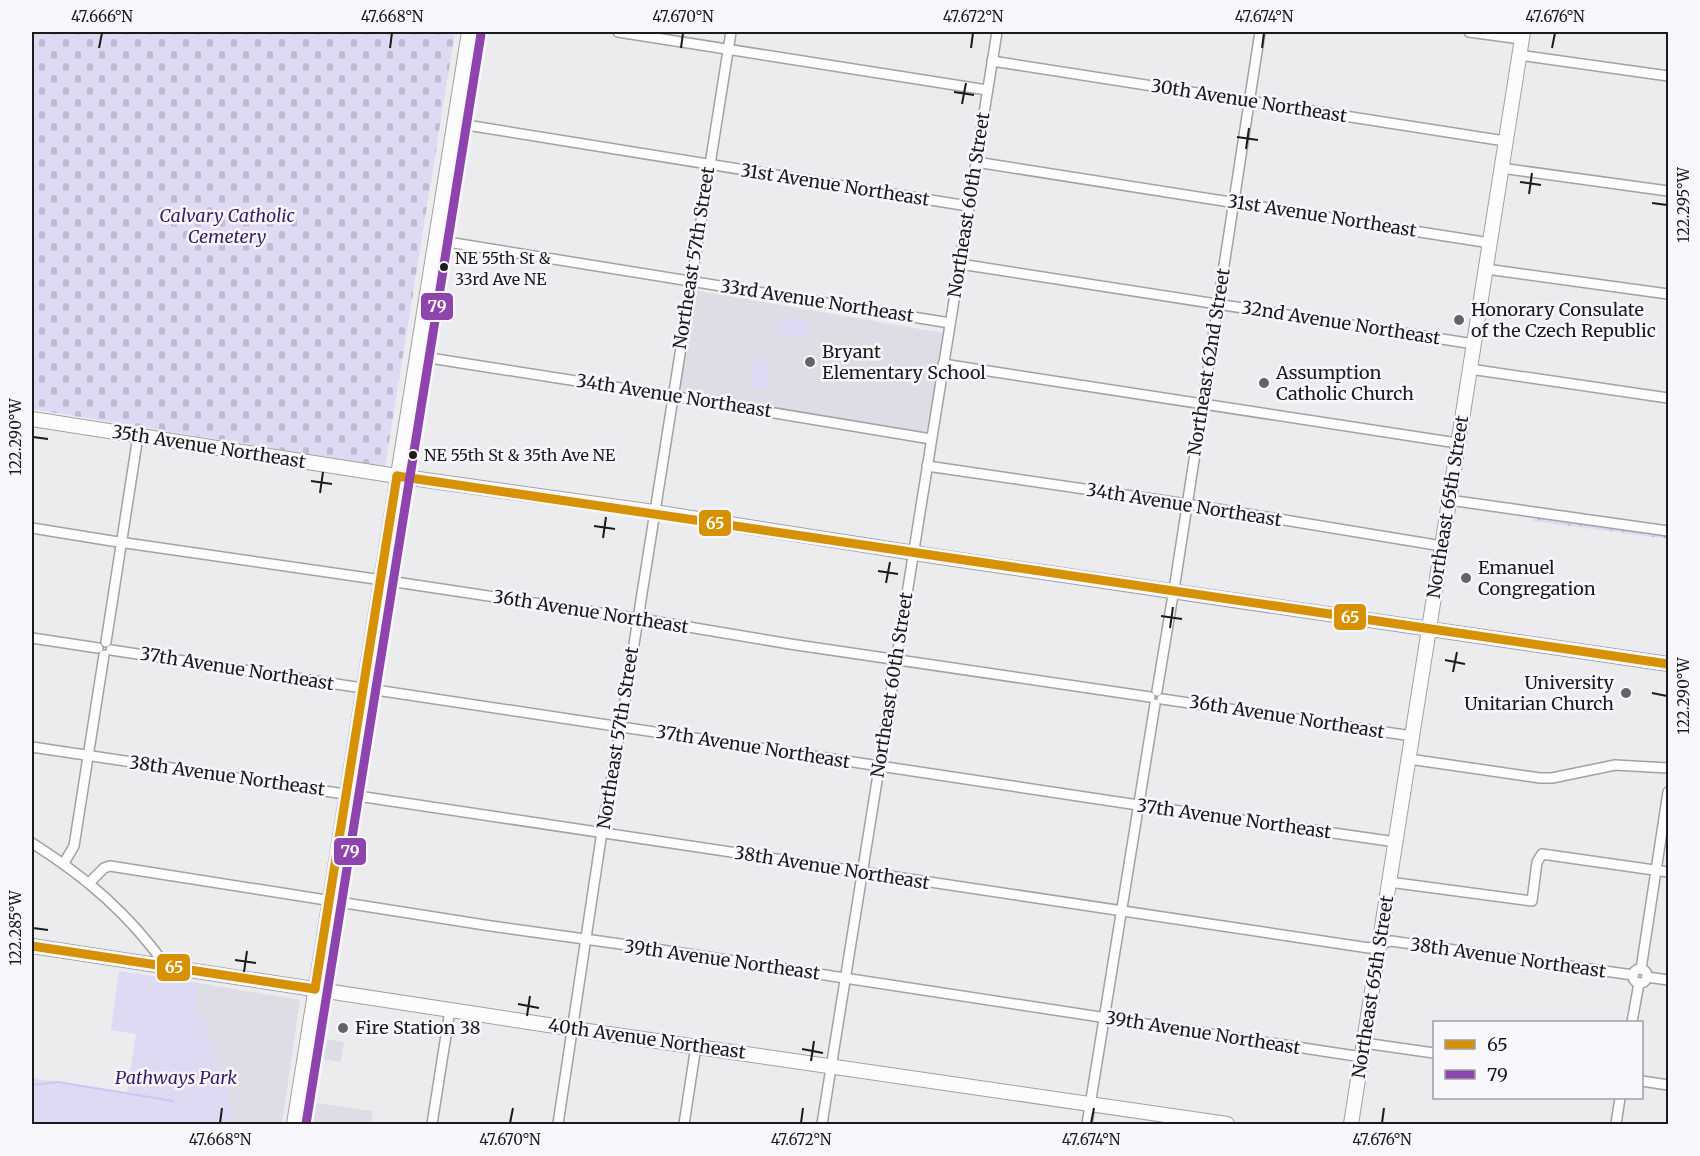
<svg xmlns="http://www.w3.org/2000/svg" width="1700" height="1156" viewBox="0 0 1700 1156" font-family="Merriweather,serif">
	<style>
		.built { fill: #dedde5 }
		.grass { fill: url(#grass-dots) }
		.cemetery { fill: url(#cemetery-stones) }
		.park { fill: #dfdaf3 }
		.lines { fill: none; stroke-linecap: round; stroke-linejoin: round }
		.stream { stroke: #cfc4f6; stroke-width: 2 }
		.street-casing { stroke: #a2a1a4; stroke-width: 12 }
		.secondary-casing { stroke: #a2a1a4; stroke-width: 16 }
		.street { stroke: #fcfcfc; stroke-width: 9 }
		.secondary { stroke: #fcfcfc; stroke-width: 14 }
		.bus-1-casing { stroke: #f8f7fc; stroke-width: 14 }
		.bus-2-casing { stroke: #f8f7fc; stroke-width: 14 }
		.bus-1 { stroke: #d69104; stroke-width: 9 }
		.bus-2 { stroke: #8e44ad; stroke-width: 9 }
		.ticks { fill: none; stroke: #1b1b1c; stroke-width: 2 }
		.bus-dot { fill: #1b1b1c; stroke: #f8f7fc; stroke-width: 2 }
		.poi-dot { fill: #646466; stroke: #f8f7fc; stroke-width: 2 }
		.labels { text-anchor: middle; stroke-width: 5; stroke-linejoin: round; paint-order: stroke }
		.bus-label { font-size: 16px; fill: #1b1b1c; stroke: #f8f7fc; text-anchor: start }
		.street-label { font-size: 18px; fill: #1b1b1c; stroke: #f8f7fc }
		.park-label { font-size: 18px; font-style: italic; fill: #381d6a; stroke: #f8f7fc }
		.poi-label { font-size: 18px; fill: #1b1b1c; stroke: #f8f7fc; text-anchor: start }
		.line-badge { stroke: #f8f7fc; stroke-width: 2 }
		.badge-label { font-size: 16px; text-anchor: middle; font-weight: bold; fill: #fff }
		.neatline { fill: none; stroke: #1b1b1c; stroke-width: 2 }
		.ticks-label { font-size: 15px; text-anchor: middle; fill: #1b1b1c }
	</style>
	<defs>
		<pattern id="grass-dots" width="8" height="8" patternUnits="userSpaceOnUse" patternTransform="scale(1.5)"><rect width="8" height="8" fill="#dfdaf3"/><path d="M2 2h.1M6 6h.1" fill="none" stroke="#bfbad0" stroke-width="1.8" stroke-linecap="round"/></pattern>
		<pattern id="cemetery-stones" width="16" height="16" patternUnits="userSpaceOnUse" patternTransform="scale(1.5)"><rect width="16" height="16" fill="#dfdaf3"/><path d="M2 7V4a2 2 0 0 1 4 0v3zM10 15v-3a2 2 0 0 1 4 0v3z" fill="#bfbad0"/></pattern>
	</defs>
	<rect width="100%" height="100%" fill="#ecebee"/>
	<g class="built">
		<polygon points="693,290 943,333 928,433 676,391"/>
		<polygon points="198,983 300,1000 282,1124 234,1124 227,1084 205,1026 195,1008"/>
		<polygon points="319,1038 344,1042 341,1062 316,1058"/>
		<polygon points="308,1102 373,1111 371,1124 304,1124"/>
	</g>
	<polygon class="grass" points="1533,517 1668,535 1668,539 1533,521"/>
	<polygon class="cemetery" points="32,32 455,32 385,467 32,409"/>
	<g class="park">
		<polygon points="781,316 809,321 807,339 778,334"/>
		<polygon points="753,357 771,360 767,389 749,386"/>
		<polygon points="119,971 198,983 195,1008 205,1026 227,1084 234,1124 32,1124 32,1078 127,1092 136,1034 111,1030"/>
	</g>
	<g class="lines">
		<polyline class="stream" points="32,1085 58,1082 173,1101"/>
		<defs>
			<g id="street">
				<polyline points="618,32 987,90"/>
				<polyline points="1469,32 1521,39"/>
				<polyline points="1519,55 1668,76"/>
				<polyline points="992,61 1505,141"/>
				<polyline points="454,123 968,206"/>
				<polyline points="976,162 1490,243"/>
				<polyline points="1501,168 1668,191"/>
				<polyline points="435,240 950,323"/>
				<polyline points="960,264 1474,344"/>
				<polyline points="1486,269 1668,294"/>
				<polyline points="417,356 672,396 931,439"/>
				<polyline points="943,364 1457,443"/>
				<polyline points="1470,369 1668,398"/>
				<polyline points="927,466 1187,504 1442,546"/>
				<polyline points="1449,500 1668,531"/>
				<polyline points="32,528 112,541 389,581 647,620 790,644 1150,697"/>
				<polyline points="32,638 98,648"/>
				<polyline points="106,642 138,436"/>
				<polyline points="111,650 1138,805 1396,842"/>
				<polyline points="1157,691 1176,577 1260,32"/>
				<polyline points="1162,699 1412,736"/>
				<polyline points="32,747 1369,948 1391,941 1633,975"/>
				<polyline points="1409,759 1540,778 1552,778 1615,765 1668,768"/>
				<path d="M32,843C86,877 129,914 166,966"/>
				<polyline points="64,863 74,846 104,655"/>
				<polyline points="1389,882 1532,901 1537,862 1542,854 1668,872"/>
				<polyline points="89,883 104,868 110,866 491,926 642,947 1362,1057"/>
				<circle cx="1640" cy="976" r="7"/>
				<polyline points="1641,969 1668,792"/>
				<polyline points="1647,977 1668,980"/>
				<polyline points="1632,1022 1639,983"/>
				<polyline points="1364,1043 1434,1053"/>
				<polyline points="1642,1081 1668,1085"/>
				<polyline points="432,1124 450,1010"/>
				<polyline points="558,1124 603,825 621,726 731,32"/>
				<polyline points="684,1124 696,1046"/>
				<polyline points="822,1124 997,32"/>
				<polyline points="1087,1124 1155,704"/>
				<polyline points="1616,1124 1620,1098"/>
			</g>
			<g id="secondary">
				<polyline points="32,419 397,476 654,512 940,557 1668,664"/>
				<polyline points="32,946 581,1030 1227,1124"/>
				<polyline points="294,1124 469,32"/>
				<polyline points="1351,1124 1523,32"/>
			</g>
		</defs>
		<use href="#street" class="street-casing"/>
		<use href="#secondary" class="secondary-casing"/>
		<use href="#street" class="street"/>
		<use href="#secondary" class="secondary"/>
		<defs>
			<g id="bus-1">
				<polyline points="397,476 1668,664"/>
				<polyline points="32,946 315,989"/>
				<polyline points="315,989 397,476"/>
			</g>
			<polyline id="bus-2" points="306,1124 481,34"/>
		</defs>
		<use href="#bus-1" class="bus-1-casing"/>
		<use href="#bus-2" class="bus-2-casing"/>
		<use href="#bus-1" class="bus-1"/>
		<use href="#bus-2" class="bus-2"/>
	</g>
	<path class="ticks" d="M99,48L102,33M390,48L392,33M681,48L683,33M971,48L973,33M1262,48L1264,33M1552,48L1555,33M954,92L974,95M962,104L966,83M1237,137L1258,140M1246,149L1249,128M1520,182L1541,185M1529,194L1532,173M1652,203L1667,205M33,437L48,439M311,481L332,484M320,493L323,472M594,526L615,529M603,538L606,517M878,571L898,574M886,583L890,562M1161,616L1182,619M1170,628L1173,607M1445,660L1465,664M1453,672L1457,652M1652,693L1667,696M33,928L48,930M235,960L256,963M244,972L247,951M518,1004L539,1008M527,1016L530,996M802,1049L823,1053M811,1061L814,1041M220,1123L222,1108M510,1123L513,1108M801,1123L803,1108M1091,1123L1094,1108M1382,1123L1384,1108"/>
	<g class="bus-dot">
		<circle cx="444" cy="267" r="5"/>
		<circle cx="413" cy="455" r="5"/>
	</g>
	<g class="poi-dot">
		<circle cx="1459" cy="320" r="6"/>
		<circle cx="810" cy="362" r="6"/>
		<circle cx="1264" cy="383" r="6"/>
		<circle cx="1466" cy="578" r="6"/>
		<circle cx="1626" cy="693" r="6"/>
		<circle cx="343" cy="1028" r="6"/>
	</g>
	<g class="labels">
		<g class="bus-label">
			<text x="455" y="264">NE 55th St &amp;<tspan x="455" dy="21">33rd Ave NE</tspan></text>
			<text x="424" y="461">NE 55th St &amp; 35th Ave NE</text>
		</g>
		<g class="street-label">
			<text transform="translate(1249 101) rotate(9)" y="6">30th Avenue Northeast</text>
			<text transform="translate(835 185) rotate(9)" y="6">31st Avenue Northeast</text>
			<text transform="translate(969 205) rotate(-81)" y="6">Northeast 60th Street</text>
			<text transform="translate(1322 216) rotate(9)" y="6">31st Avenue Northeast</text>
			<text transform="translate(694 258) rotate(-81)" y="6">Northeast 57th Street</text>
			<text transform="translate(817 301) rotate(9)" y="6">33rd Avenue Northeast</text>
			<text transform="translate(1341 323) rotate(9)" y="6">32nd Avenue Northeast</text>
			<text transform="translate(1209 362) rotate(-81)" y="6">Northeast 62nd Street</text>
			<text transform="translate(674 396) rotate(9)" y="6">34th Avenue Northeast</text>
			<text transform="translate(209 447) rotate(9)" y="6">35th Avenue Northeast</text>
			<text transform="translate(1184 505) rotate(9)" y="6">34th Avenue Northeast</text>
			<text transform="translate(1448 507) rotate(-81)" y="6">Northeast 65th Street</text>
			<text transform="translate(591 612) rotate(9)" y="6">36th Avenue Northeast</text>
			<text transform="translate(237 669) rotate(9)" y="6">37th Avenue Northeast</text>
			<text transform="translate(892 685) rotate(-81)" y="6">Northeast 60th Street</text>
			<text transform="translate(1287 717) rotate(9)" y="6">36th Avenue Northeast</text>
			<text transform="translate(618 738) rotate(-81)" y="6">Northeast 57th Street</text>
			<text transform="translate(753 747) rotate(9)" y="6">37th Avenue Northeast</text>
			<text transform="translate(227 776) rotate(8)" y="6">38th Avenue Northeast</text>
			<text transform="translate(1234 819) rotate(8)" y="6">37th Avenue Northeast</text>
			<text transform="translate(832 868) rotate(9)" y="6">38th Avenue Northeast</text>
			<text transform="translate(1508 958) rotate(8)" y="6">38th Avenue Northeast</text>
			<text transform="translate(722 960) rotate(8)" y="6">39th Avenue Northeast</text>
			<text transform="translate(1373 987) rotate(-81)" y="6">Northeast 65th Street</text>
			<text transform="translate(1203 1033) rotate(9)" y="6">39th Avenue Northeast</text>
			<text transform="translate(647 1039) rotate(8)" y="6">40th Avenue Northeast</text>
		</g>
		<g class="park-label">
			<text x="227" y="222">Calvary Catholic<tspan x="227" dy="21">Cemetery</tspan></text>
			<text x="176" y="1084">Pathways Park</text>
		</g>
		<g class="poi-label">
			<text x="1471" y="316">Honorary Consulate<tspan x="1471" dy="21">of the Czech Republic</tspan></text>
			<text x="822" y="358">Bryant<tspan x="822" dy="21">Elementary School</tspan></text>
			<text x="1276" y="379">Assumption<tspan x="1276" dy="21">Catholic Church</tspan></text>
			<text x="1478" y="574">Emanuel<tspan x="1478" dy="21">Congregation</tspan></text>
			<text x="1614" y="689" text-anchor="end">University<tspan x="1614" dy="21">Unitarian Church</tspan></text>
			<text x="355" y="1034">Fire Station 38</text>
		</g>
	</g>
	<g class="line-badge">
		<rect x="420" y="292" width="34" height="29" rx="6" fill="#8e44ad"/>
		<rect x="698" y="509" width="34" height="28" rx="6" fill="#d69104"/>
		<rect x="1333" y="603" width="34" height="28" rx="6" fill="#d69104"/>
		<rect x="333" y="837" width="34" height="29" rx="6" fill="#8e44ad"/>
		<rect x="156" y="953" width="35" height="29" rx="6" fill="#d69104"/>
	</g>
	<g class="badge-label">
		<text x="437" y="312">79</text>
		<text x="715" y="529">65</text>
		<text x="1350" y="623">65</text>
		<text x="350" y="857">79</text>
		<text x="174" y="973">65</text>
	</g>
	<rect width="1700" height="1156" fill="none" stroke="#f8f7fc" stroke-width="66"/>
	<rect x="1433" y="1021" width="210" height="78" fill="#f8f7fc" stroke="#a09fa2" stroke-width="1.5"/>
	<rect x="1445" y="1040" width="30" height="9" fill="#d69104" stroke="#a09fa2" stroke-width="1.5"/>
	<text x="1487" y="1051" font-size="18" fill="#1b1b1c">65</text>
	<rect x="1445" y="1070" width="30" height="9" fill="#8e44ad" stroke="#a09fa2" stroke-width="1.5"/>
	<text x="1487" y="1081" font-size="18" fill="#1b1b1c">79</text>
	<rect x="33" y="33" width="1634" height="1090" class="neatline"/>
	<g class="ticks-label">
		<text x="102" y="22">47.666°N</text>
		<text x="392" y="22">47.668°N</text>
		<text x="683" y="22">47.670°N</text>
		<text x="973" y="22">47.672°N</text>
		<text x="1264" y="22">47.674°N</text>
		<text x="1555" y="22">47.676°N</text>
		<text transform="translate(1684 205) rotate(-90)" y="5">122.295°W</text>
		<text transform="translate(16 437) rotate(-90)" y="5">122.290°W</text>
		<text transform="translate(1684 696) rotate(-90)" y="5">122.290°W</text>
		<text transform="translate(16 928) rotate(-90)" y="5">122.285°W</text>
		<text x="220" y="1145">47.668°N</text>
		<text x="510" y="1145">47.670°N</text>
		<text x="801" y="1145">47.672°N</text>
		<text x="1091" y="1145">47.674°N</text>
		<text x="1382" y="1145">47.676°N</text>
	</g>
</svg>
